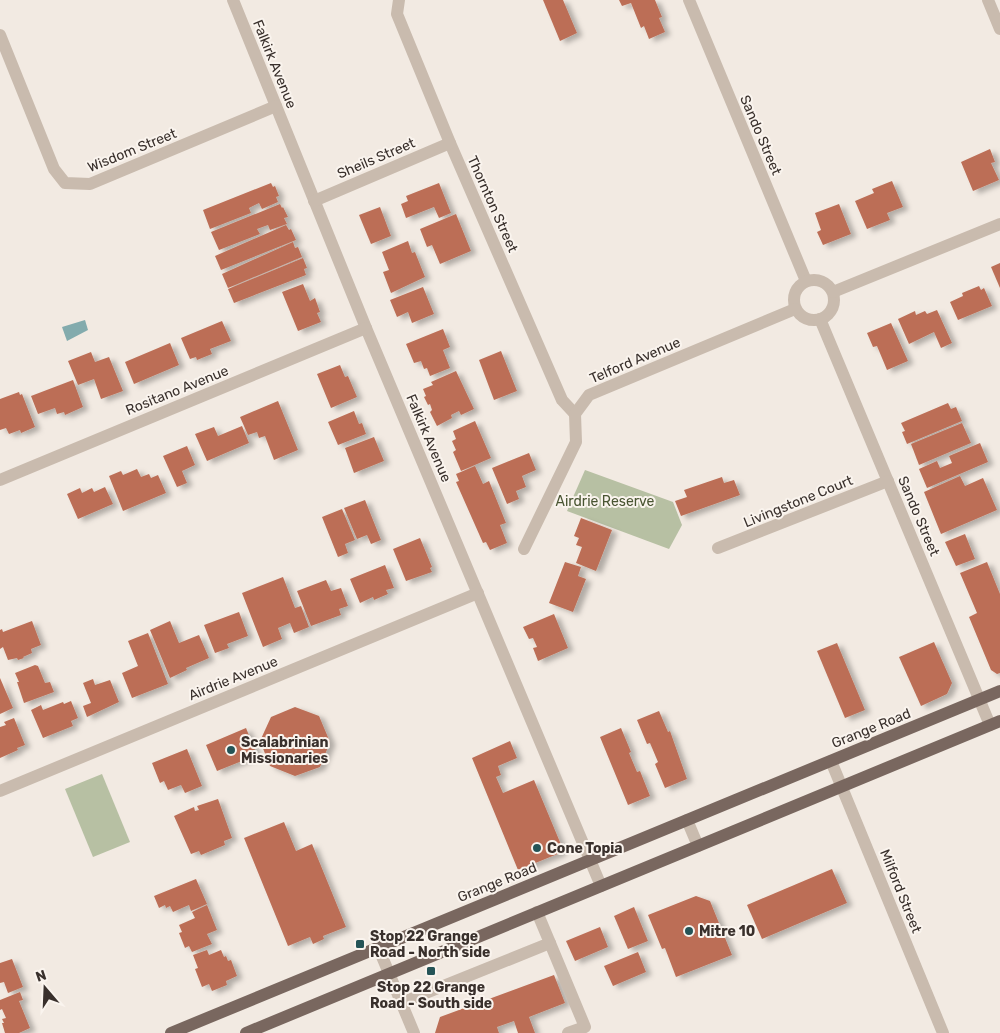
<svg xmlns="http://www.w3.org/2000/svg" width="1000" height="1033" viewBox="0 0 1000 1033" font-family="Rubik,sans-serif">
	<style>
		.green { fill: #b7c0a3 }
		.water { fill: #83abad }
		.building { fill: #bc6e56; filter: url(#shadow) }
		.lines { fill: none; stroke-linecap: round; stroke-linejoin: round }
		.minor { stroke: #c9bbae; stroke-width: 12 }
		.major { stroke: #79675f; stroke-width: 12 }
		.poi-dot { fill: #255457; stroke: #faf4ee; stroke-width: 2 }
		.labels { text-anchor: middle; stroke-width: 4; stroke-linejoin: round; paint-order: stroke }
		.street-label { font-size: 14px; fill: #39302c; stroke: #faf4ee }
		.park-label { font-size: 14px; fill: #495532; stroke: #faf4ee }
		.poi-label { font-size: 14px; font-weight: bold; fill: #39302c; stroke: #faf4ee; text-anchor: start }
	</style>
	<defs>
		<filter id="shadow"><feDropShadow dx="5.5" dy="3" stdDeviation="2.5" flood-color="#0004"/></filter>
	</defs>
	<rect width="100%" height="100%" fill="#f2eae2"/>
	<g class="green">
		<polygon points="585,470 673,502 682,525 669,549 567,511"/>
		<polygon points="102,774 130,842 93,857 65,789"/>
	</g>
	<polygon class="water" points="85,320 88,330 67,341 62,327"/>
	<g class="building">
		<polygon points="543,0 563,0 577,33 560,41"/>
		<polygon points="619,0 655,0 662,17 659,18 665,32 649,39 644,26 641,28 631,3 622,6"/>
		<polygon points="990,149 995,162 991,163 999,180 973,191 961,162"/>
		<polygon points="892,181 903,207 887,213 890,220 867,229 855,201 874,193 872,189"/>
		<polygon points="271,183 273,187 275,186 279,196 276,197 278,202 262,209 259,203 249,208 251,213 210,229 203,210"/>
		<polygon points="439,183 451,213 439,218 434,207 406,218 401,204 408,201 406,196"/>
		<polygon points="280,204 282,208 283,207 288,217 284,218 287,224 270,230 268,225 257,229 260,234 219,250 211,232"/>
		<polygon points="839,204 851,234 823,245 817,232 821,230 815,213"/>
		<polygon points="380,207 391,236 371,244 359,215"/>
		<polygon points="456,214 471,251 440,264 432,245 427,247 420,229"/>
		<polygon points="286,225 289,230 291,229 296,240 221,270 215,256"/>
		<polygon points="408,241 412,253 415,252 425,277 391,293 383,272 389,270 382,252"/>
		<polygon points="293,242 295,248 298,247 302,257 228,288 222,274"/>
		<polygon points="303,258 307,268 304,269 306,275 234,303 228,289"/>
		<polygon points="1000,263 1000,288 991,267"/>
		<polygon points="303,284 310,301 315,298 320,312 317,313 321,322 298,331 282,292"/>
		<polygon points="979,286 981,290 984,288 992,306 958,320 950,302 963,296 962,293"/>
		<polygon points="423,287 434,314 412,323 408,312 397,317 390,300"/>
		<polygon points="937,310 952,343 941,348 934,332 909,344 898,319 915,311 916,315 925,311 927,314"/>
		<polygon points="222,321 231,341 210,349 212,354 197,360 196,357 190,359 181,338"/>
		<polygon points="891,323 908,361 887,370 877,346 873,347 867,333"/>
		<polygon points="443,329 450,347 443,350 450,368 430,376 427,368 424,369 421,361 414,363 406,344"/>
		<polygon points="170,343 179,365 134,384 125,362"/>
		<polygon points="501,351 517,391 494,400 479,360"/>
		<polygon points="91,352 95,362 109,357 123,391 101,399 94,379 78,385 68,361"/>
		<polygon points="340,365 345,377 348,376 357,397 331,408 317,374"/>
		<polygon points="456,371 474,409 461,415 459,411 451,415 452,418 437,426 430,412 432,410 430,404 428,405 424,397 426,396 423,389 433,385 431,382"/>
		<polygon points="73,380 83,407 65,415 64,412 57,414 55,408 38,414 31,396"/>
		<polygon points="19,392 20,395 22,394 35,427 21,433 20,430 9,434 6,428 0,430 0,399"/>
		<polygon points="278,401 298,450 274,460 265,436 259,438 257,432 248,435 240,417"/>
		<polygon points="948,403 951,409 956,407 962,421 907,444 902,432 905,431 901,423"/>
		<polygon points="354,411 359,424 362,423 366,434 338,445 328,422"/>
		<polygon points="475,421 491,458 461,471 453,452 456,450 452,441 456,439 453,431"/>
		<polygon points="962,423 971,443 919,465 911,444"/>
		<polygon points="242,426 249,443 207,461 195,434 214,427 218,436"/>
		<polygon points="374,437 384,461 354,473 345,448"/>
		<polygon points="980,443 988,462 927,488 919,469 937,461 940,468 952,463 949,456"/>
		<polygon points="187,446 195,465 182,471 187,483 177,487 163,456"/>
		<polygon points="529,453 536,470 522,476 526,487 516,491 519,499 507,504 492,468"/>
		<polygon points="475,466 483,484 489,481 506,523 500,525 507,543 490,550 486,542 483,543 456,482 459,481 456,474"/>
		<polygon points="137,469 141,477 149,474 151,478 158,475 166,493 123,511 109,476 121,471 123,475"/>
		<polygon points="960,476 965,486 983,478 997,510 941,534 924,492"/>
		<polygon points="722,477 724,483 734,480 740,495 681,516 675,501 687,497 684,490"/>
		<polygon points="105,487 113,504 78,519 67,494 80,488 82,493 92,488 94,492"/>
		<polygon points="365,500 381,540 371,544 367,535 357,539 344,508"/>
		<polygon points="342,509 355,540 345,544 348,553 338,557 322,517"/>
		<polygon points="581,518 612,530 596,571 576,563 582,547 576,545 579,538 574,536"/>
		<polygon points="965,534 975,559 956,566 945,542"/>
		<polygon points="420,538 432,567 430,568 432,572 406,581 393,549"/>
		<polygon points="565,562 581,567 578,576 586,579 573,612 549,603"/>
		<polygon points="987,562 1000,594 1000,673 997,674 991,670 969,617 977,613 960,573"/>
		<polygon points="385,565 394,588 386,590 388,594 374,600 373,597 360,603 350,579"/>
		<polygon points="283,577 295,608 301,606 309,627 294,633 290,623 278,628 282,639 263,647 242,593"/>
		<polygon points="326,580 331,591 341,588 348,606 339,609 341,615 311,626 297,591"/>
		<polygon points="239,612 248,636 227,644 229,648 215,653 204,625"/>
		<polygon points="554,614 568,648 538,661 533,648 537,647 533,638 529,639 523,627"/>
		<polygon points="32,621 41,645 31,649 32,653 23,657 24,658 18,660 17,658 8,660 3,647 0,649 0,630 2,629 3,632"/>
		<polygon points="170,621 179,643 199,635 209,658 186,668 187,670 170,678 150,630"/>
		<polygon points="148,633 168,684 132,698 122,673 138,666 128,641"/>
		<polygon points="934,642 952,683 947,694 921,706 899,657"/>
		<polygon points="837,643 865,710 845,718 817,651"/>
		<polygon points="35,665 38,666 45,683 50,682 54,692 24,703 17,682 19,682 15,673"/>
		<polygon points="0,678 13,708 0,714"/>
		<polygon points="93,679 95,685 110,680 119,702 87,717 83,706 91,703 83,683"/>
		<polygon points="71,701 78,718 71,721 73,726 43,738 31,710 41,705 43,710 63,702 64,704"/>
		<polygon points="295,707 319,716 330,742 320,767 295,776 270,766 260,741 271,717"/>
		<polygon points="659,711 668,732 670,731 687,779 665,788 655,764 658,762 650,743 647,744 637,720"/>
		<polygon points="14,718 25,745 17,748 18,750 0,758 0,727 6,725 4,722"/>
		<polygon points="246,728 257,755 217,771 206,745"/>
		<polygon points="621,728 631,752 629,753 637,772 640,771 650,796 628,805 600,737"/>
		<polygon points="510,741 517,758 498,766 501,775 496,777 503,793 534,780 562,847 560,853 518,870 472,758"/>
		<polygon points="187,749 202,786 185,793 181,785 168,790 164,781 160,783 152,763"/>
		<polygon points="218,799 232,838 224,841 225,845 201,855 199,851 191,854 174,816 194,807 195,811 199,810 197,806"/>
		<polygon points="284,822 296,851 312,844 346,927 323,936 324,939 313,944 310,937 288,946 244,838"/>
		<polygon points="832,869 847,903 762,939 747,905"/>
		<polygon points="196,879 207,904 191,911 189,905 173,912 170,906 166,908 165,905 159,908 154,896"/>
		<polygon points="696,896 710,901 732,955 676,977 665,948 662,949 648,915"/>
		<polygon points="207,905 217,930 207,934 212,944 192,952 189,946 185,948 179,933 182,932 179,925 195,918 192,912"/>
		<polygon points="634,907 648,941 628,949 614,916"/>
		<polygon points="600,927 608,947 575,961 566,941"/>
		<polygon points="207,950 209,955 221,950 224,957 226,956 228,961 231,960 237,976 226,981 227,985 212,991 209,984 202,987 195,969 198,968 193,955"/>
		<polygon points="638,952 646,972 613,986 604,966"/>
		<polygon points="12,959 23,987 8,993 4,982 0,983 0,963"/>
		<polygon points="554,975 565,1003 529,1017 535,1033 518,1033 514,1021 497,1027 499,1033 435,1033 440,1017"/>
		<polygon points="20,992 23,1000 19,1001 30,1028 19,1033 5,1033 2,1023 4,1023 2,1019 6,1018 2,1009 0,1010 0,1000"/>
	</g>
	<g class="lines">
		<g class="minor">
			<polyline points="233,0 366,328 601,886"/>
			<polyline points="399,0 397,14 450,143 562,400 575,414"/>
			<polyline points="689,0 806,281"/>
			<polyline points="988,0 1000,29"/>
			<polyline points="0,35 54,169 65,183 90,184 276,106"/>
			<polyline points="314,201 450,143"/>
			<circle cx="814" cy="300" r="20"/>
			<polyline points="833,292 1000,224"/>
			<polyline points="820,319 990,725"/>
			<polyline points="0,480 366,328"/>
			<polyline points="718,548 888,481"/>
			<polyline points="524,549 576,442 575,414 589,395 795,309"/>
			<polyline points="831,761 943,1033"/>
			<polyline points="0,791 478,593"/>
			<polyline points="687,820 698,846"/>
			<polyline points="550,943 585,1027 568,1033"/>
			<polyline points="378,947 414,1033"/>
			<polyline points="401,1003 550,943 537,912"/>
		</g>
		<g class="major">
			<polyline points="171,1033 1000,691"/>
			<polyline points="246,1033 1000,721"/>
		</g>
	</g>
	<g class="poi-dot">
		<circle cx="231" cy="750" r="5"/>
		<circle cx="537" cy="848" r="5"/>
		<circle cx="689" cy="931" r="5"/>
		<rect x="355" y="939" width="10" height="10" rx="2.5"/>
		<rect x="426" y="966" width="10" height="10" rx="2.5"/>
	</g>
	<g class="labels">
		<g class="street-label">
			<text transform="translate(275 64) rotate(68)" y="5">Falkirk Avenue</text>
			<text transform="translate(761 135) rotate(67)" y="5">Sando Street</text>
			<text transform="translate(132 150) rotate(-22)" y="5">Wisdom Street</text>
			<text transform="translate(376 158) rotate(-23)" y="5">Sheils Street</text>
			<text transform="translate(493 204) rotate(66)" y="5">Thornton Street</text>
			<text transform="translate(635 360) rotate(-23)" y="5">Telford Avenue</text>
			<text transform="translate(177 390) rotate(-22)" y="5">Rositano Avenue</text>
			<text transform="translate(429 438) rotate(67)" y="5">Falkirk Avenue</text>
			<text transform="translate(798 501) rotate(-22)" y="5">Livingstone Court</text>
			<text transform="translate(919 516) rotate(67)" y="5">Sando Street</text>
			<text transform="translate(233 678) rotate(-22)" y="5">Airdrie Avenue</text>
			<text transform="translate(871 728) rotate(-22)" y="5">Grange Road</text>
			<text transform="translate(497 882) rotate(-22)" y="5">Grange Road</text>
			<text transform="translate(901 891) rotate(68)" y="5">Milford Street</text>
		</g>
		<g class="park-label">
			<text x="605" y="506">Airdrie Reserve</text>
		</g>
		<g class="poi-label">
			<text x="241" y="747">Scalabrinian<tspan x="241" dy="16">Missionaries</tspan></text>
			<text x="547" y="853">Cone Topia</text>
			<text x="699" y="936">Mitre 10</text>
			<text x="370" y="941">Stop 22 Grange<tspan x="370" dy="16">Road - North side</tspan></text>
			<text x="431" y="992" text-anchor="middle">Stop 22 Grange<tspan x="431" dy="16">Road - South side</tspan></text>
		</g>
	</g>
	<g transform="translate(45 988) rotate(341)" stroke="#faf4ee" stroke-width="4" paint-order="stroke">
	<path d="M0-4L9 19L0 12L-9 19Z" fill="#39302c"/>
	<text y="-8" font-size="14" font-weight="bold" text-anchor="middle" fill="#39302c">N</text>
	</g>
</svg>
